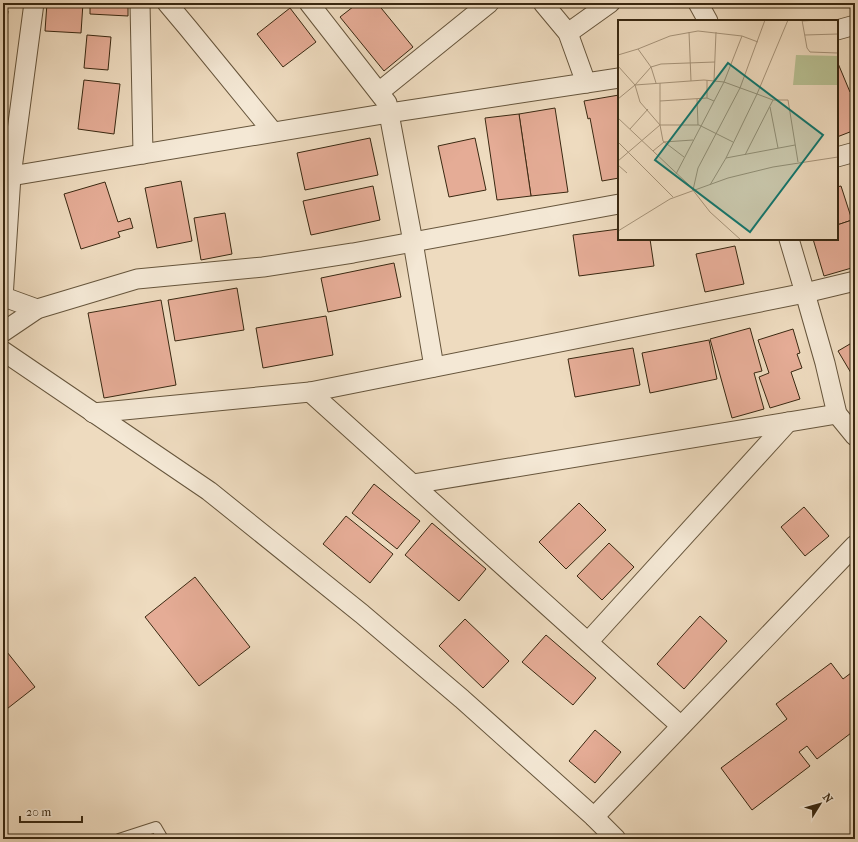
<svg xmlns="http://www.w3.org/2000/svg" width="858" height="842" viewBox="0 0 858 842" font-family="'IM FELL French Canon',serif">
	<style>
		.building { fill: #e5ac96; stroke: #392811 }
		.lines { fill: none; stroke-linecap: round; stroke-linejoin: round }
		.lane-casing { stroke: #66553c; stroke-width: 12 }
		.street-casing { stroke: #66553c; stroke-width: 21 }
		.lane { stroke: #f4e8d5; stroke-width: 10 }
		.street { stroke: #f4e8d5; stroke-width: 19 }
		.inset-road { fill: none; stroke: #a69379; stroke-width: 1 }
		.view { fill: #0f766e; fill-opacity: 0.15; stroke: #0f766e; stroke-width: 2 }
		.inset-edge { fill: none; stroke: #392811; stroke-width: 2 }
	</style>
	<rect width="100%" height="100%" fill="#eedbbf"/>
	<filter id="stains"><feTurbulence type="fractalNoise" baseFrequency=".005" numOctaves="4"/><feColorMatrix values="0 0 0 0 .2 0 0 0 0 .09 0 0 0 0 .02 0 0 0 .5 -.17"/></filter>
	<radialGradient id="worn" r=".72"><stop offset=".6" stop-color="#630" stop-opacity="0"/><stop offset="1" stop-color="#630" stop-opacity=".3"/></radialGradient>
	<g class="building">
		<polygon points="47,3 83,3 81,33 45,31"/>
		<polygon points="90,3 128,3 128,16 90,14"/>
		<polygon points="358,3 377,3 413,47 384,71 340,17"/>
		<polygon points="290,8 316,42 283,67 257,34"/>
		<polygon points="3,11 8,11 3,48"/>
		<polygon points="87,35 111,37 108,70 84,68"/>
		<polygon points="837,61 850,92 855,90 855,130 837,137"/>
		<polygon points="84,80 120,84 114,134 78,129"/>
		<polygon points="619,95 619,178 602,181 590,118 588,119 584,101"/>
		<polygon points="555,108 568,192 531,196 519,114"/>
		<polygon points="519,114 531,196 497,200 485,118"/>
		<polygon points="370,138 378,175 305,190 297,153"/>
		<polygon points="475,138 486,190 449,197 438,146"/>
		<polygon points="181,181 192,241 157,248 145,188"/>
		<polygon points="105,182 118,222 130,218 133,228 118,232 120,237 81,249 64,194"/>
		<polygon points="373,186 380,220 311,235 303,201"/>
		<polygon points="841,186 852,220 837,225 837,187"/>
		<polygon points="225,213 232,254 201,260 194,218"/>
		<polygon points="855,219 855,267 824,276 813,239 837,239 837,225"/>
		<polygon points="619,229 619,239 650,239 654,266 579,276 573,235"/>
		<polygon points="735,246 744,284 705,292 696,254"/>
		<polygon points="394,263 401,297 328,312 321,278"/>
		<polygon points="237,288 244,330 175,341 168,300"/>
		<polygon points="161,300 176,385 104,398 88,313"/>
		<polygon points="326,316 333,355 263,368 256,328"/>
		<polygon points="750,328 762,371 754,373 764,409 732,418 710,339"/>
		<polygon points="793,329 800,353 797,354 802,368 791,372 800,399 770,408 759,377 769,373 758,340"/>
		<polygon points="709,340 717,379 650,393 642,353"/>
		<polygon points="855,341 855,378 854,378 838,351"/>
		<polygon points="633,348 640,385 575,397 568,359"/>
		<polygon points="374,484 420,521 397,549 352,513"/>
		<polygon points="579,503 606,530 566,569 539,542"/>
		<polygon points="804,507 829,536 805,556 781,527"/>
		<polygon points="346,516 393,554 370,583 323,544"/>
		<polygon points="432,523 486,569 459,601 405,555"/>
		<polygon points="609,543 634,567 602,600 577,576"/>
		<polygon points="195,577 250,647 199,686 145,617"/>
		<polygon points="700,616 727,641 684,689 657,664"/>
		<polygon points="465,619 509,661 483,688 439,646"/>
		<polygon points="546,635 596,678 573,705 522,662"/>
		<polygon points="3,647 35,687 3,712"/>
		<polygon points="831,663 843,679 855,670 855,730 817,759 807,746 799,752 810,766 752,810 721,768 787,719 776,704"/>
		<polygon points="595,730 621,752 595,783 569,761"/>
	</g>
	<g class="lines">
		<defs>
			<polyline id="lane" points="119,839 156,827 163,839"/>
			<g id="street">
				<polyline points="140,3 143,154"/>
				<polyline points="167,3 188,28 273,132"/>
				<polyline points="309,3 387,103 413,242 434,367"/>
				<polyline points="543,3 568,33 586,83"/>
				<polyline points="698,3 708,21"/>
				<polyline points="837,30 855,25"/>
				<polyline points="568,33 610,3"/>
				<polyline points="379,92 489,3"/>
				<polyline points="837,157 855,152"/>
				<polyline points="11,176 389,113 619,78"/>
				<polyline points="855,281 805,293 825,363 837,414 855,436"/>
				<polyline points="4,297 37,309"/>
				<polyline points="3,298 11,176 34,3"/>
				<polyline points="3,332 37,309 137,279 263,267 353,253 619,204"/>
				<polyline points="3,351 209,491 362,614 462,699 594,817 616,839"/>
				<polyline points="310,392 681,726"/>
				<polyline points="93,413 310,392 805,293 789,239"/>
				<polyline points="413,484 837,414"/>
				<polyline points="588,642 788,422"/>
				<polyline points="594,817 855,545"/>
			</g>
		</defs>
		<use href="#lane" class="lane-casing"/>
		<use href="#street" class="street-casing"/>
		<use href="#lane" class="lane"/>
		<use href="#street" class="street"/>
	</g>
	<g transform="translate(618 20)">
		<rect width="220" height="220" fill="#eedbbf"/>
		<path d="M178,35L220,36V65H175Z" fill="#b8c093"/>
		<path class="inset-road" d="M170,0L139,74L155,80H170L180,142M184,0L189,28L192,32L220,33M184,1L201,0M71,12L73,61M187,15L220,14M20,29L52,16L80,11L124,16L140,22M0,35L20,29L33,47L43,44L97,42M0,46L17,65M96,61L98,12M17,65L86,60L106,62L139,74L108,138L92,165M17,65L33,47L38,63M89,78V60M0,79L17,65L22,82L42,105H81L115,122M79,79L80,105M42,81L89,78L96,81M152,87L160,128M0,98L71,165L92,192L123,220M42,105L45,121L66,137M12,109L30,89M0,122L55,177M35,131L46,122L75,120M127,135L155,80M108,138L177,125M0,141L42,105V63M0,145L9,153M58,154L106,62L124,16M75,170L80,148L122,68L147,0M0,211L52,179L110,158L155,147L220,137"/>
		<path class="view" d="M110,43L205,115L132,212L37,140Z"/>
		<rect width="220" height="220" class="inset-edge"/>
	</g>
	<rect width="858" height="842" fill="none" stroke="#eedbbf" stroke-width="16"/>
	<rect x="4" y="4" width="850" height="834" fill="none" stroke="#392811" stroke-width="2"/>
	<rect x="8" y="8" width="842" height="826" fill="none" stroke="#392811"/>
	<g transform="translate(820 804) rotate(53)" stroke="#f4e8d5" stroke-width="3" paint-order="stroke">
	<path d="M0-3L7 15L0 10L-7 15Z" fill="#392811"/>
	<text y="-6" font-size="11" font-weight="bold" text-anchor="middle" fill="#392811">N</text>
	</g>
	<path d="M20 816v6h62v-6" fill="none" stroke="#392811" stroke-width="2"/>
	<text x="26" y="816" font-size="12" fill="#392811" stroke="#f4e8d5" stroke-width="3" paint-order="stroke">20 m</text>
	<rect width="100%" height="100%" filter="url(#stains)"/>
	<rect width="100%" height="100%" fill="url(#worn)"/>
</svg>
